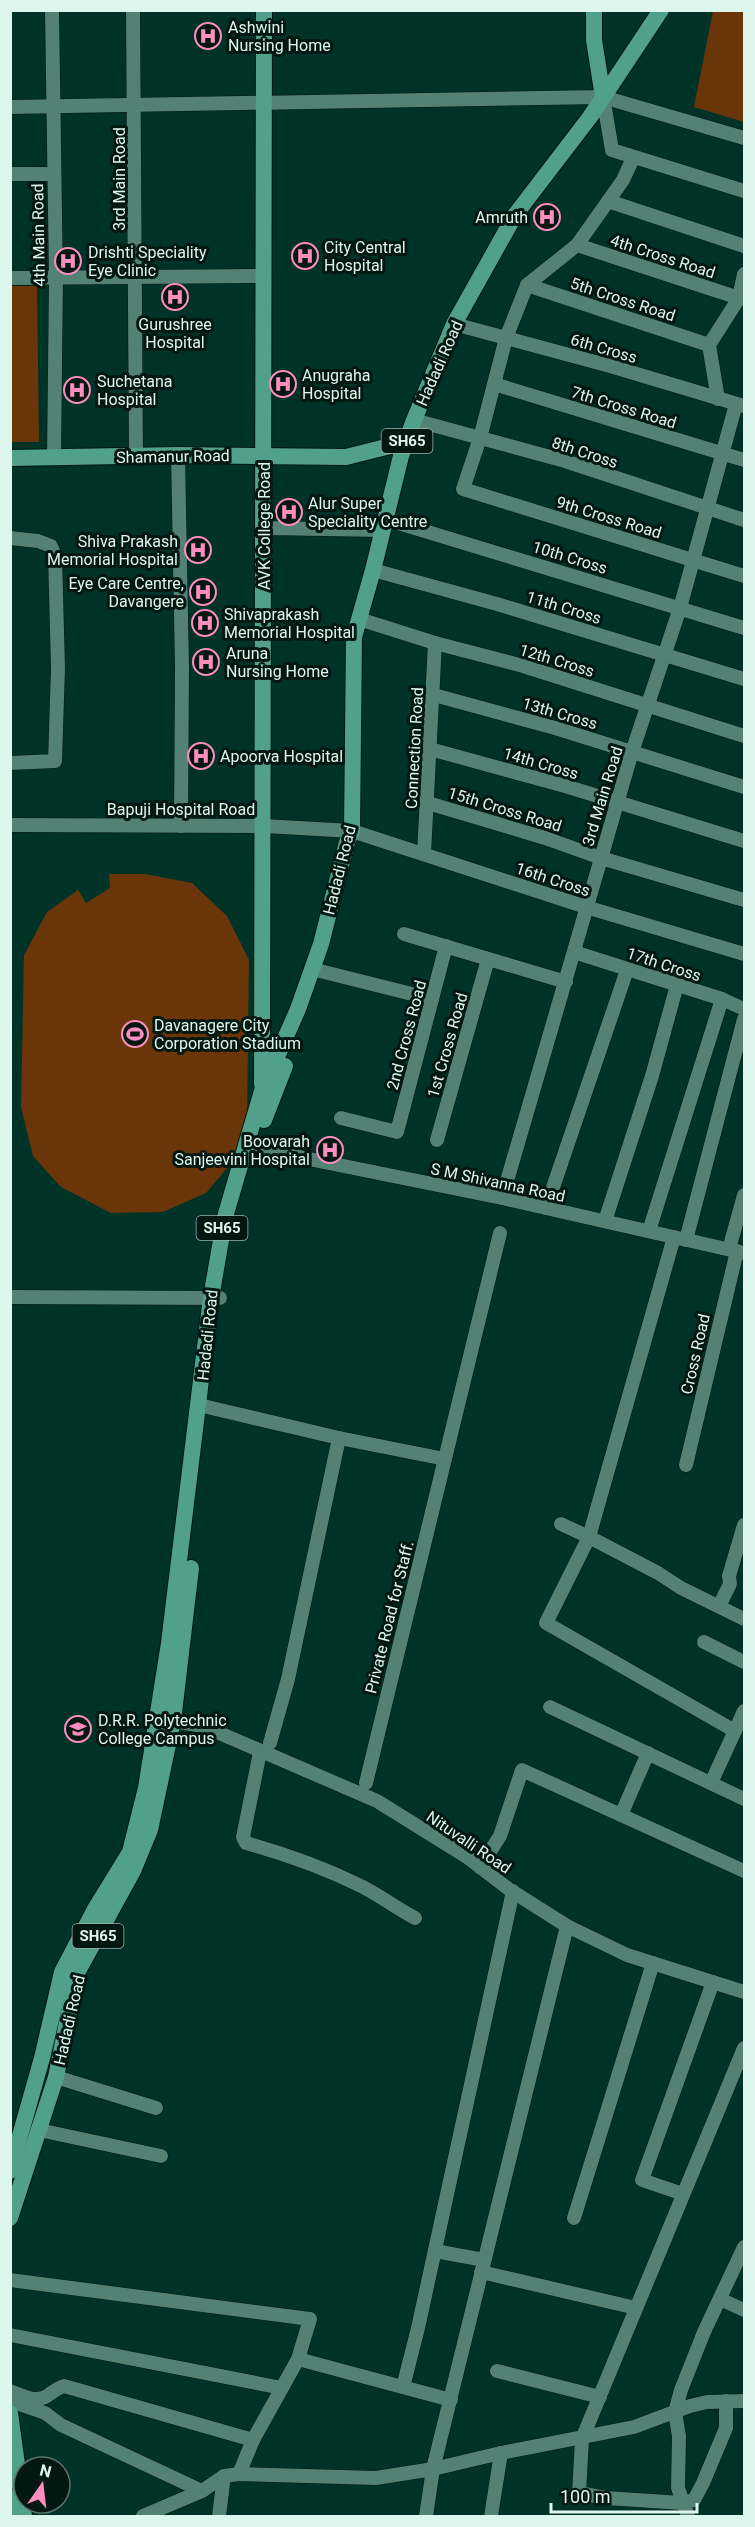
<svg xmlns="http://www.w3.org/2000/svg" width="755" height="2527" viewBox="0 0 755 2527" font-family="Roboto,sans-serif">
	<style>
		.green { fill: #6b350a }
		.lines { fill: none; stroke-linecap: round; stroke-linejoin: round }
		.minor-casing { stroke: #011811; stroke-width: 15 }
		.major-casing { stroke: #011811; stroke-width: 18 }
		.minor { stroke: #538173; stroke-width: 14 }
		.major { stroke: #51a08a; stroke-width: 16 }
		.labels { text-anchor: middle; stroke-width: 6; stroke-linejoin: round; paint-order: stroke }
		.shield { fill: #041711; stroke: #9db4ac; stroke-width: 1.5 }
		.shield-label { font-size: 15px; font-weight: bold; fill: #def7ee }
		.poi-label { font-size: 16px; fill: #def7ee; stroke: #041711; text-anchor: start }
		.street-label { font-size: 16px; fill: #def7ee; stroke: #041711 }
	</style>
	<rect width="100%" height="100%" fill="#003327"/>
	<g class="green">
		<polygon points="713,11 744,11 744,122 694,107"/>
		<polygon points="11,286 37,286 39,442 11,442"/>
		<polygon points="109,874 145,874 192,883 227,916 249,960 247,1120 234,1160 206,1193 163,1212 111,1213 61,1187 33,1156 21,1107 24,955 47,912 78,890 86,903 110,888"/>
	</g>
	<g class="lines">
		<defs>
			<g id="minor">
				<polyline points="52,10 56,278 54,458"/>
				<polyline points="133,10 136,456"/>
				<polyline points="603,97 612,150 744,191"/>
				<polyline points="10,107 603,97 744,138"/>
				<polyline points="633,158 623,180 577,245 527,285 506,338 480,438 463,489 744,576"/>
				<polyline points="10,174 53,174"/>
				<polyline points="608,201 744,246"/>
				<polyline points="577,245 739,298"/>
				<polyline points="10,278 264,276"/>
				<polyline points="527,285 709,345"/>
				<polyline points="454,324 610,366 744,406"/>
				<polyline points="494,384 744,460"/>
				<polyline points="718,399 709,345 739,298 744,274"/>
				<polyline points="414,420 565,461 744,520"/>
				<polyline points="178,455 182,668 181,826"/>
				<polyline points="385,519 744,628"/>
				<polyline points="264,528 382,530"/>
				<polyline points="10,538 38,541 51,546 55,556 58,668 55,761 10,763"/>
				<polyline points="373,570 497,604 744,679"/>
				<polyline points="359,619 435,643 523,666 744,736"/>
				<polyline points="434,695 555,728 744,787"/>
				<polyline points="430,749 565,786 744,841"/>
				<polyline points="428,803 545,838 601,858 744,900"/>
				<polyline points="10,825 264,826 352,831 586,907 744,954"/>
				<polyline points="424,854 435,643"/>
				<polyline points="404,934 566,982"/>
				<polyline points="574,952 722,999 744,1009"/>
				<polyline points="312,969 432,999"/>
				<polyline points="341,1118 397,1132 446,946"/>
				<polyline points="437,1140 488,959"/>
				<polyline points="245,1146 502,1198 744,1253"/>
				<polyline points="502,1198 632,752 680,608 736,404"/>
				<polyline points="546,1208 627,970"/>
				<polyline points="605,1221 652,1076 677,985"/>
				<polyline points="649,1231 722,999"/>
				<polyline points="674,1237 589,1537 546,1623 735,1731"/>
				<polyline points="686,1240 744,1019"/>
				<polyline points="729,1249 744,1195"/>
				<polyline points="10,1297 220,1298"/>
				<polyline points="199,1405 339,1438 445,1459"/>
				<polyline points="686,1465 737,1251"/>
				<polyline points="561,1524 589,1537 658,1573 681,1588 744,1619"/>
				<polyline points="719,1606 730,1584 729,1576 744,1525"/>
				<polyline points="704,1642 744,1662"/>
				<polyline points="550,1707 744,1799"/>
				<polyline points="173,1721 203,1726 377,1801 467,1857 510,1890 567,1926 627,1955 744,1992"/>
				<polyline points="270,1743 288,1679 339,1438"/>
				<path d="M260,1752L243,1837L246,1843C285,1854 322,1867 359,1885C378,1894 396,1908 415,1918"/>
				<polyline points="366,1783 500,1233"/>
				<polyline points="711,1783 744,1711"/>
				<polyline points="621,1815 648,1753"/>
				<polyline points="480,1867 500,1836 522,1770 744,1871"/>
				<polyline points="56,2077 156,2108"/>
				<polyline points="39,2130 161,2156"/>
				<polyline points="683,2194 642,2180 713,1982"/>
				<polyline points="574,2218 653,1963"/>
				<polyline points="435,2251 484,2260"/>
				<polyline points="481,2272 636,2308"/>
				<polyline points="10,2280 310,2319 298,2359 253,2440 239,2474"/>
				<polyline points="720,2299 744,2310"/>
				<polyline points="10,2335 282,2388"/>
				<polyline points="298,2359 451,2400"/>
				<polyline points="497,2371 600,2397"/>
				<polyline points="403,2387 418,2328 513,1891"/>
				<path d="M10,2391C23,2396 35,2403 47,2396C53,2392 57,2388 64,2386L253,2440"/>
				<polyline points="10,2401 45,2413 61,2425 202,2491"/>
				<polyline points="726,2401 726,2428 703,2483 694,2500 682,2503 606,2498 579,2493 582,2439 744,2048"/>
				<polyline points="143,2516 202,2491 224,2476 239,2474 376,2478 433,2469 501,2453 634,2427 690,2406 707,2402 744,2401"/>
				<polyline points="219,2516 224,2476"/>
				<polyline points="426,2516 433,2469 567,1926"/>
				<polyline points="491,2516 501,2453"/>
				<polyline points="688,2516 678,2488 679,2436 675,2412 681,2390 704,2332 744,2247"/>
			</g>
			<g id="major">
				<polyline points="594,10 594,40 603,97"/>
				<polyline points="10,458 178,455 346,457 406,442"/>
				<polyline points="262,1084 264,10"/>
				<polyline points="264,1120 285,1066"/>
				<polyline points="10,2171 42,2058 62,1972 95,1909 130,1852 146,1788 169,1643 211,1298 225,1217 262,1091 298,1009 321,944 347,842 352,831 354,637 373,570 401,456 414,420 454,324 515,215 590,117 661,10"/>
				<polyline points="10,2218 56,2077 77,1973 133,1871 150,1830 173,1721 191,1568"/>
				<polyline points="10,2413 24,2516"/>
				<polyline points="10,2498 13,2516"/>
			</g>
		</defs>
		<use href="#minor" class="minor-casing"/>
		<use href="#major" class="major-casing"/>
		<use href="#minor" class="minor"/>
		<use href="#major" class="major"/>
	</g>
	<defs>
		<symbol id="hospital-ring" viewBox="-11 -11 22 22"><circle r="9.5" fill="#041711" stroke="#fd8ec0" stroke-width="1.5"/><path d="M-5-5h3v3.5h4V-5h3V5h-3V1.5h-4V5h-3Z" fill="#fd8ec0"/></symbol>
		<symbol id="stadium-ring" viewBox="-11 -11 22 22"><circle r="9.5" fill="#041711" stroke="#fd8ec0" stroke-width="1.5"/><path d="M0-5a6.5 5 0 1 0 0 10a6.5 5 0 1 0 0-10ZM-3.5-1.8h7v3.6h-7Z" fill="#fd8ec0"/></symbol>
		<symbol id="university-ring" viewBox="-11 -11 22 22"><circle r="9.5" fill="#041711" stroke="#fd8ec0" stroke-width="1.5"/><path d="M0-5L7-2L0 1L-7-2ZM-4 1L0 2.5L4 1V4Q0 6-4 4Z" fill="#fd8ec0"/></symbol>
	</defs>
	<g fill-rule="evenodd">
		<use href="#hospital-ring" x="193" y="21" width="30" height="30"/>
		<use href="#hospital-ring" x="532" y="202" width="30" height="30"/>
		<use href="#hospital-ring" x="290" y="241" width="30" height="30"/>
		<use href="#hospital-ring" x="53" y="246" width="30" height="30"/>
		<use href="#hospital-ring" x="160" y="282" width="30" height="30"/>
		<use href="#hospital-ring" x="268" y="369" width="30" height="30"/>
		<use href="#hospital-ring" x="62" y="375" width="30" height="30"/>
		<use href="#hospital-ring" x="274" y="497" width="30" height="30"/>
		<use href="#hospital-ring" x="183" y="535" width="30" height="30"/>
		<use href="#hospital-ring" x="188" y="577" width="30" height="30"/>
		<use href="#hospital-ring" x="190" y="608" width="30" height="30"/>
		<use href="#hospital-ring" x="191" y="647" width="30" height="30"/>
		<use href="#hospital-ring" x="186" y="741" width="30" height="30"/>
		<use href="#stadium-ring" x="120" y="1019" width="30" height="30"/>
		<use href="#hospital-ring" x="315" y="1135" width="30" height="30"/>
		<use href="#university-ring" x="63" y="1714" width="30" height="30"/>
	</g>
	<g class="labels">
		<g class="shield">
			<rect x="381.5" y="429" width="51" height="24" rx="4.5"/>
			<rect x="196.5" y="1216" width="51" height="24" rx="4.5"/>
			<rect x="72.5" y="1924" width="51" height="24" rx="4.5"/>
		</g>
		<g class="shield-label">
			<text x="407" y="446">SH65</text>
			<text x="222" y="1233">SH65</text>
			<text x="98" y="1941">SH65</text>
		</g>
		<g class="poi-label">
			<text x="228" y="33">Ashwini<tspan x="228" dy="18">Nursing Home</tspan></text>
			<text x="528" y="223" text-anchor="end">Amruth</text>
			<text x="324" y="253">City Central<tspan x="324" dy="18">Hospital</tspan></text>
			<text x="88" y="258">Drishti Speciality<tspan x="88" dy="18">Eye Clinic</tspan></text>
			<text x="175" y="330" text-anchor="middle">Gurushree<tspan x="175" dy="18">Hospital</tspan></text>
			<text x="302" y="381">Anugraha<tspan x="302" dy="18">Hospital</tspan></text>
			<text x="97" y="387">Suchetana<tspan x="97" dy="18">Hospital</tspan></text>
			<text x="308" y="509">Alur Super<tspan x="308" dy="18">Speciality Centre</tspan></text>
			<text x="178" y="547" text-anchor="end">Shiva Prakash<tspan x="178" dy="18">Memorial Hospital</tspan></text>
			<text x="184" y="589" text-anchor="end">Eye Care Centre,<tspan x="184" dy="18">Davangere</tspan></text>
			<text x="224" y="620">Shivaprakash<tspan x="224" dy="18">Memorial Hospital</tspan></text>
			<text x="226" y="659">Aruna<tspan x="226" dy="18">Nursing Home</tspan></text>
			<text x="220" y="762">Apoorva Hospital</text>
			<text x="154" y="1031">Davanagere City<tspan x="154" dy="18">Corporation Stadium</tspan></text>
			<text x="310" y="1147" text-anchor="end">Boovarah<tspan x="310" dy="18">Sanjeevini Hospital</tspan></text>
			<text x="98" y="1726">D.R.R. Polytechnic<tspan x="98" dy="18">College Campus</tspan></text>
		</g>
		<g class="street-label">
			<text transform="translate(119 179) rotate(-90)" y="6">3rd Main Road</text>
			<text transform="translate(38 235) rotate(-91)" y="6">4th Main Road</text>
			<text transform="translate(663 256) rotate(18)" y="6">4th Cross Road</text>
			<text transform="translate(623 299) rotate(18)" y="6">5th Cross Road</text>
			<text transform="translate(604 348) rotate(16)" y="6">6th Cross</text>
			<text transform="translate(439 363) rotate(-66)" y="6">Hadadi Road</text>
			<text transform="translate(624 407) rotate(17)" y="6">7th Cross Road</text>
			<text transform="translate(585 452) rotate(18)" y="6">8th Cross</text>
			<text transform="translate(173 456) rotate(-1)" y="6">Shamanur Road</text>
			<text transform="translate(609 517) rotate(17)" y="6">9th Cross Road</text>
			<text transform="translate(264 526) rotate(-90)" y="6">AVK College Road</text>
			<text transform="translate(570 557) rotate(17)" y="6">10th Cross</text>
			<text transform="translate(564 607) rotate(17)" y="6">11th Cross</text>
			<text transform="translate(557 660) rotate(17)" y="6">12th Cross</text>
			<text transform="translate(560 713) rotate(16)" y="6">13th Cross</text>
			<text transform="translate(414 748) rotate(-87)" y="6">Connection Road</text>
			<text transform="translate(541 763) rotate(16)" y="6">14th Cross</text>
			<text transform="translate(602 796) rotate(-73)" y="6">3rd Main Road</text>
			<text x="181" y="815">Bapuji Hospital Road</text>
			<text transform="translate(505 809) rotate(17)" y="6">15th Cross Road</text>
			<text transform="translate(339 870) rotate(-76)" y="6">Hadadi Road</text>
			<text transform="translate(553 879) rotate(18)" y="6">16th Cross</text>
			<text transform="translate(664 964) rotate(18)" y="6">17th Cross</text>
			<text transform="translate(406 1035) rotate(-75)" y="6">2nd Cross Road</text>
			<text transform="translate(447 1045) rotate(-74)" y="6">1st Cross Road</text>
			<text transform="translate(498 1182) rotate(12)" y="6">S M Shivanna Road</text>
			<text transform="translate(207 1335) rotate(-84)" y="6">Hadadi Road</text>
			<text transform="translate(695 1354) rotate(-77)" y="6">Cross Road</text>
			<text transform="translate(389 1617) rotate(-76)" y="6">Private Road for Staff.</text>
			<text transform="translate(469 1842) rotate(34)" y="6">Nituvalli Road</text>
			<text transform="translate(69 2020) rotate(-77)" y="6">Hadadi Road</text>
		</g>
	</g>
	<rect width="755" height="2527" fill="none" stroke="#def7ee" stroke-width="24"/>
	<g transform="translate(42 2485) rotate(14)"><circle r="28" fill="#041711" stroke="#5b7169" stroke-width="1.5"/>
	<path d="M0-4.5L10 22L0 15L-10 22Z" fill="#fd8ec0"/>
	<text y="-9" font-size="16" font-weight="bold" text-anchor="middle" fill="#def7ee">N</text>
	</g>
	<path d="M551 2503v9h146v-9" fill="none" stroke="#def7ee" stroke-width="3"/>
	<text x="560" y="2503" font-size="18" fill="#def7ee" stroke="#041711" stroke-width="4.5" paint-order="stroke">100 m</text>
</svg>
